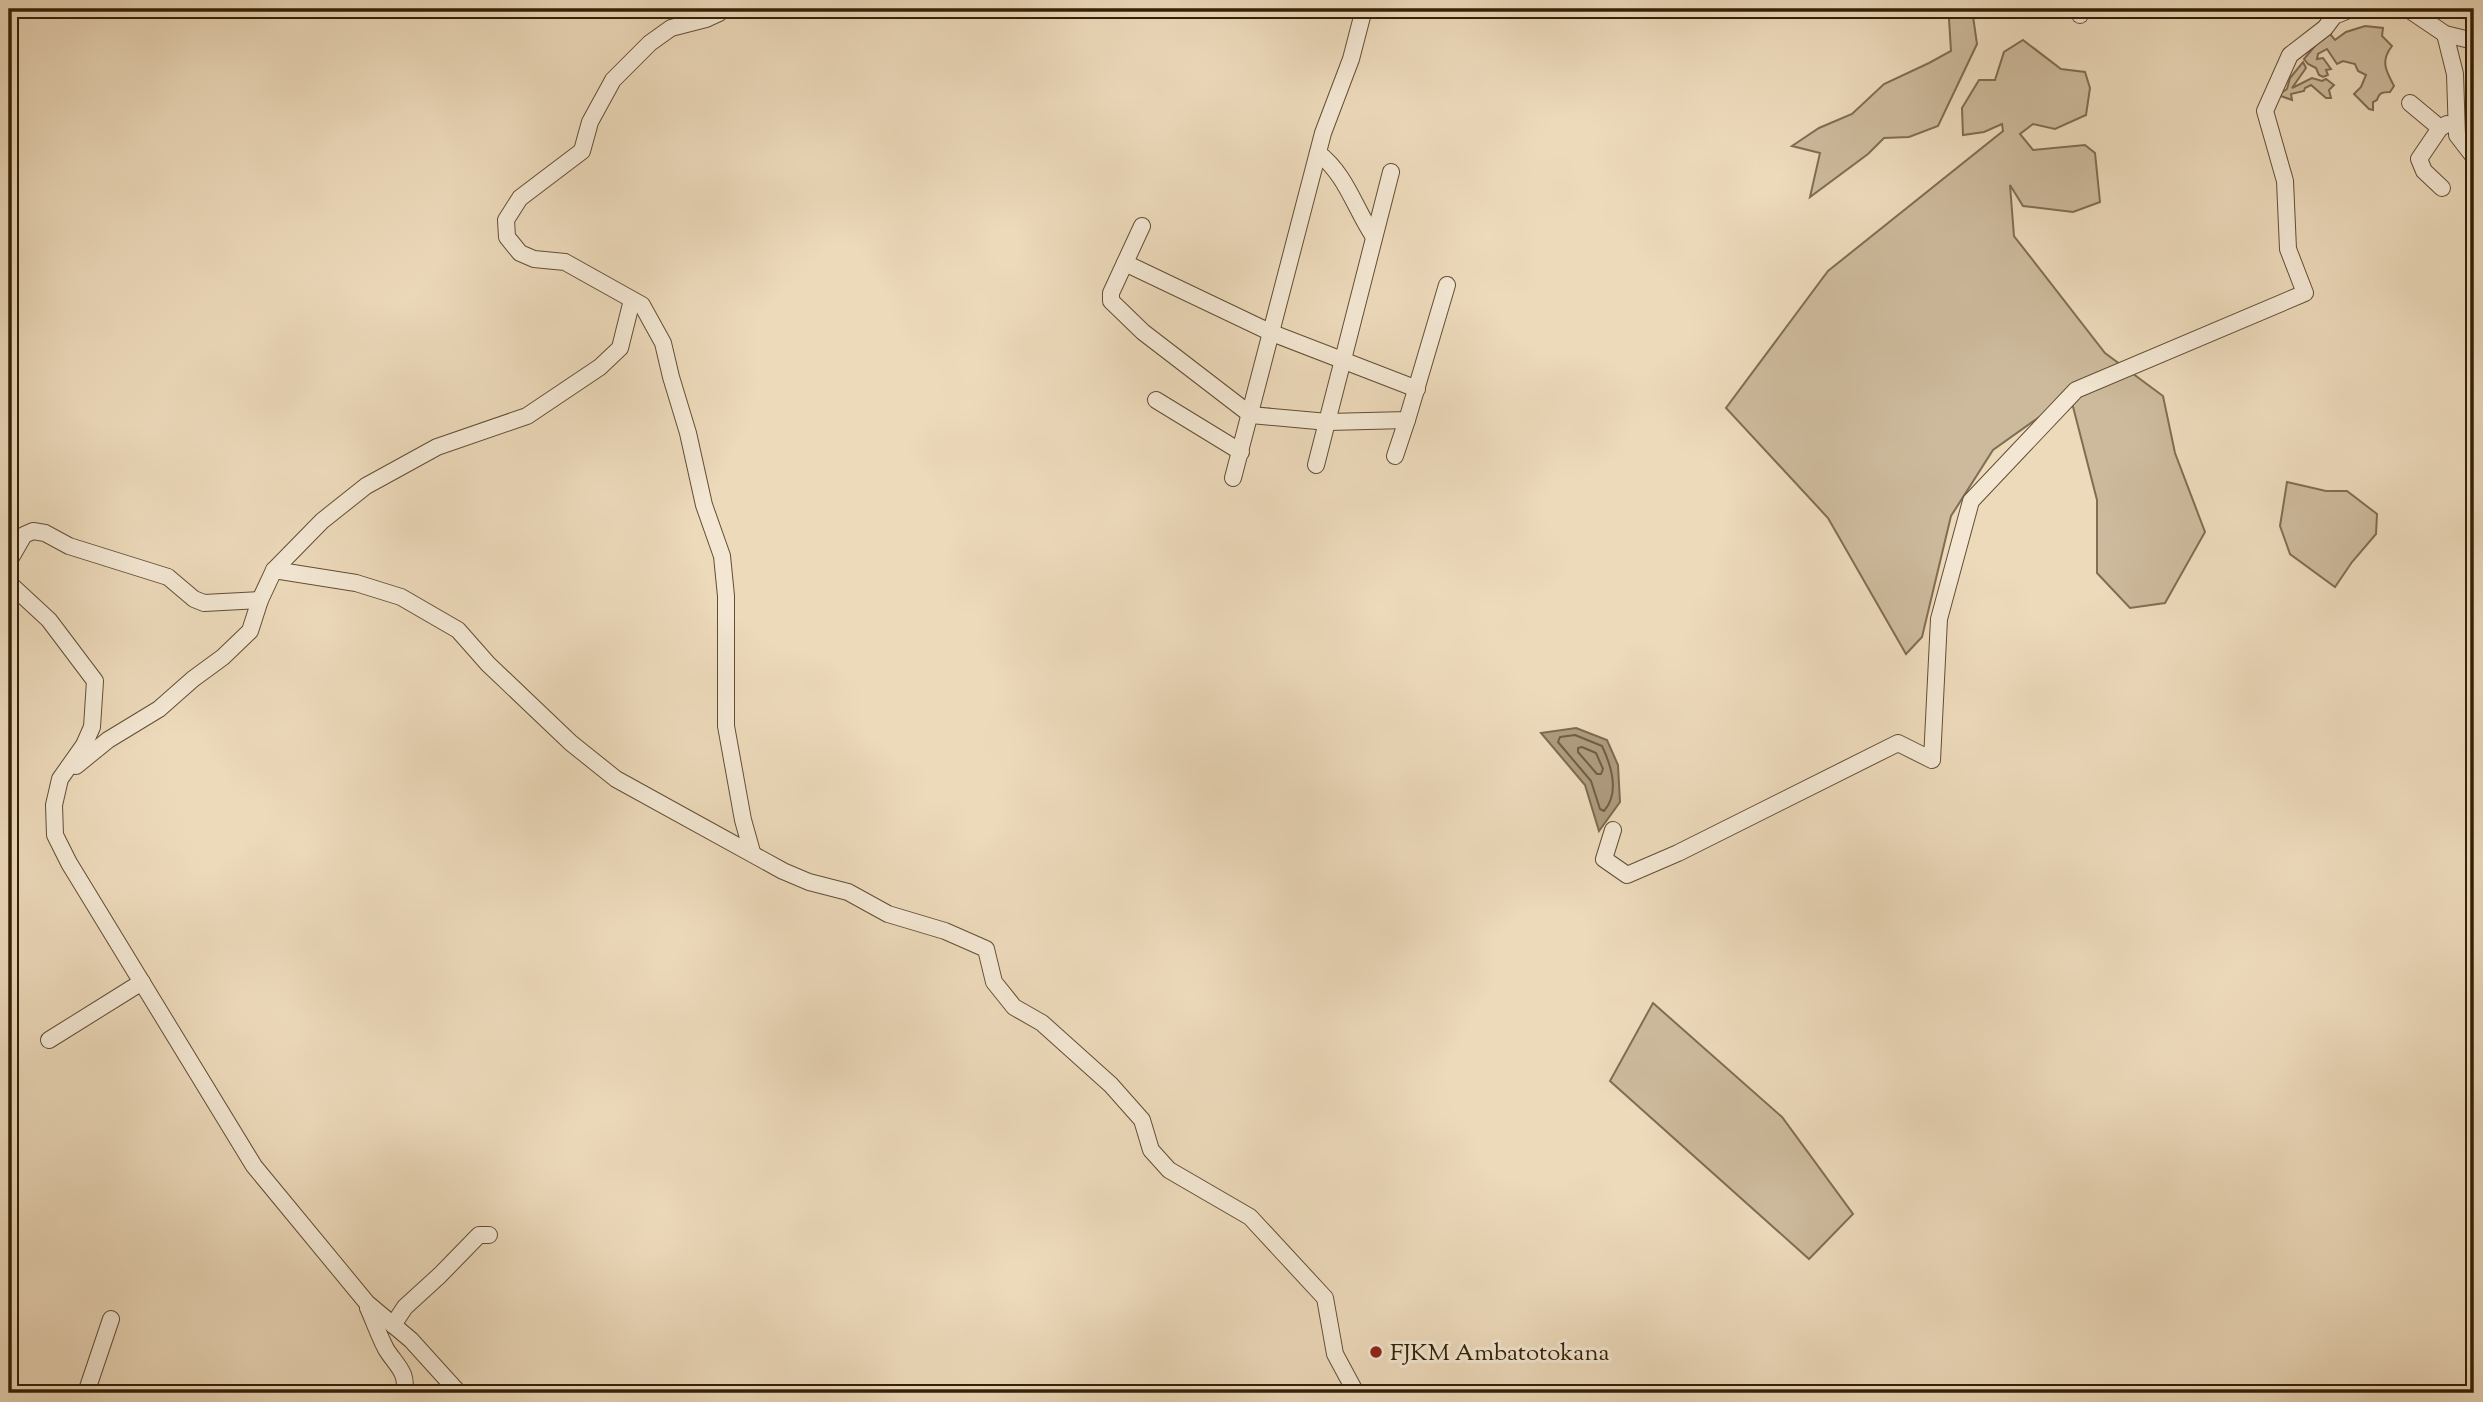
<svg xmlns="http://www.w3.org/2000/svg" width="2483" height="1402" viewBox="0 0 2483 1402" font-family="'Sorts Mill Goudy',serif">
	<style>
		.green { fill: #cdba9c; stroke: #806d52; stroke-width: 2 }
		.water { fill: #ae9b7e; stroke: #7d6a4e; stroke-width: 2 }
		.lines { fill: none; stroke-linecap: round; stroke-linejoin: round }
		.shore { stroke: #705e42; stroke-width: 2 }
		.minor-casing { stroke: #624e34; stroke-width: 18 }
		.minor { stroke: #f3e7d3; stroke-width: 16 }
		.poi-dot { fill: #8f2418; stroke: #f3e7d3; stroke-width: 2.5 }
		.labels { text-anchor: middle; stroke-width: 6; stroke-linejoin: round; paint-order: stroke }
		.poi-label { font-size: 24px; fill: #332007; stroke: #f3e7d3; text-anchor: start }
	</style>
	<rect width="100%" height="100%" fill="#eddabb"/>
	<filter id="stains"><feTurbulence type="fractalNoise" baseFrequency=".00286" numOctaves="4"/><feColorMatrix values="0 0 0 0 .2 0 0 0 0 .09 0 0 0 0 .02 0 0 0 .5 -.17"/></filter>
	<radialGradient id="worn" r=".72"><stop offset=".6" stop-color="#630" stop-opacity="0"/><stop offset="1" stop-color="#630" stop-opacity=".3"/></radialGradient>
	<g class="green">
		<polygon points="1954,9 1972,9 1977,44 1938,126 1909,137 1884,138 1868,154 1810,197 1820,153 1792,146 1819,128 1852,114 1884,84 1929,63 1951,51 1949,19"/>
		<path d="M2365,26L2383,28L2382,36L2392,46C2380,61 2386,71 2394,86L2390,92C2382,92 2379,93 2377,100L2373,102V110L2369,109L2354,94L2361,87L2366,75L2358,71L2355,64L2343,61L2337,64L2327,49L2318,54L2317,59L2323,58L2331,69L2326,70L2328,75L2323,77L2319,75L2316,68L2308,64L2304,59L2319,41L2324,39L2321,30L2325,28L2335,40L2346,32Z"/>
		<polygon points="2023,40 2061,69 2085,72 2090,88 2086,115 2055,129 2033,124 2020,134 2033,150 2085,145 2095,153 2100,202 2073,212 2023,206 2010,185 2014,236 2105,353 2163,396 2175,453 2205,532 2165,603 2130,608 2097,573 2097,500 2070,395 1993,450 1951,516 1922,637 1906,654 1828,518 1726,408 1828,271 2003,131 2002,124 1984,132 1963,135 1962,108 1979,80 1995,80 2004,52"/>
		<polygon points="2303,62 2306,68 2292,88 2312,78 2322,81 2326,79 2334,85 2329,90 2331,98 2326,98 2311,85 2305,88 2304,91 2291,94 2292,100 2278,95 2287,89 2290,78"/>
		<polygon points="2287,482 2326,491 2347,491 2377,514 2376,534 2352,562 2335,587 2290,554 2280,526"/>
		<polygon points="1653,1003 1782,1117 1853,1214 1809,1259 1610,1081"/>
	</g>
	<polygon class="water" points="1576,728 1607,740 1618,765 1620,802 1599,831 1585,785 1541,733"/>
	<g class="lines">
		<g class="shore">
			<path d="M1575,735L1602,746C1611,765 1620,793 1604,811L1600,809L1591,781L1558,742L1560,737Z"/>
			<polygon points="1582,747 1596,753 1603,769 1601,774 1597,774 1578,752 1578,748"/>
		</g>
		<defs>
			<g id="minor">
				<polyline points="716,9 719,13 706,19 671,28 650,43 613,80 590,122 582,151 520,198 506,220 507,237 520,253 534,259 565,262 642,305 663,343 671,377 688,433 704,505 722,556 726,596 726,726 743,820 752,852"/>
				<polyline points="2408,9 2445,34 2474,41"/>
				<polyline points="2080,15 2080,9"/>
				<polyline points="2445,34 2455,74 2457,135 2474,157"/>
				<polyline points="2410,103 2440,128 2447,124"/>
				<polyline points="2440,128 2419,159 2424,171 2442,188"/>
				<path d="M1318,153C1346,174 1355,209 1374,237"/>
				<polyline points="1142,226 1111,293 1111,301 1143,332 1251,415 1328,422 1407,420 1447,285"/>
				<polyline points="1125,263 1272,333 1417,389"/>
				<polyline points="1156,400 1241,452"/>
				<polyline points="1395,456 1407,420"/>
				<polyline points="1316,465 1391,172"/>
				<polyline points="1233,478 1323,133 1351,59 1364,9"/>
				<polyline points="9,561 24,535 33,531 45,533 69,546 168,577 194,599 204,603 260,600"/>
				<polyline points="274,570 356,583 401,597 458,630 488,664 571,743 616,779 783,871 809,882 848,892 888,914 945,931 986,949 994,982 1014,1007 1042,1023 1111,1085 1142,1120 1151,1150 1169,1170 1250,1217 1325,1298 1335,1354 1356,1393"/>
				<polyline points="9,583 49,620 95,681 92,727 84,745 60,779 54,805 55,835 69,863 254,1166 367,1303 411,1340 459,1393"/>
				<polyline points="76,766 108,740 159,709 193,679 223,657 250,631 260,600 274,570 322,521 366,486 437,447 527,416 600,367 620,348 632,300"/>
				<polyline points="1613,830 1604,859 1627,875 1678,853 1898,743 1932,760 1939,619 1971,501 2076,390 2305,293 2288,249 2285,181 2265,111 2290,55 2325,28 2334,16 2351,9"/>
				<polyline points="49,1040 142,982"/>
				<path d="M368,1308C374,1321 379,1336 386,1349C395,1364 410,1374 403,1393"/>
				<polyline points="393,1325 405,1307 440,1275 479,1235 489,1235"/>
				<polyline points="86,1393 111,1319"/>
			</g>
		</defs>
		<use href="#minor" class="minor-casing"/>
		<use href="#minor" class="minor"/>
	</g>
	<circle class="poi-dot" cx="1376" cy="1352" r="7"/>
	<g class="labels">
		<g class="poi-label">
			<text x="1390" y="1360">FJKM Ambatotokana</text>
		</g>
	</g>
	<rect width="2483" height="1402" fill="none" stroke="#eddabb" stroke-width="35"/>
	<rect x="10" y="10" width="2462" height="1381" fill="none" stroke="#332007" stroke-width="3.5"/>
	<rect x="18" y="18" width="2448" height="1367" fill="none" stroke="#332007" stroke-width="2"/>
	<rect width="100%" height="100%" filter="url(#stains)"/>
	<rect width="100%" height="100%" fill="url(#worn)"/>
</svg>
